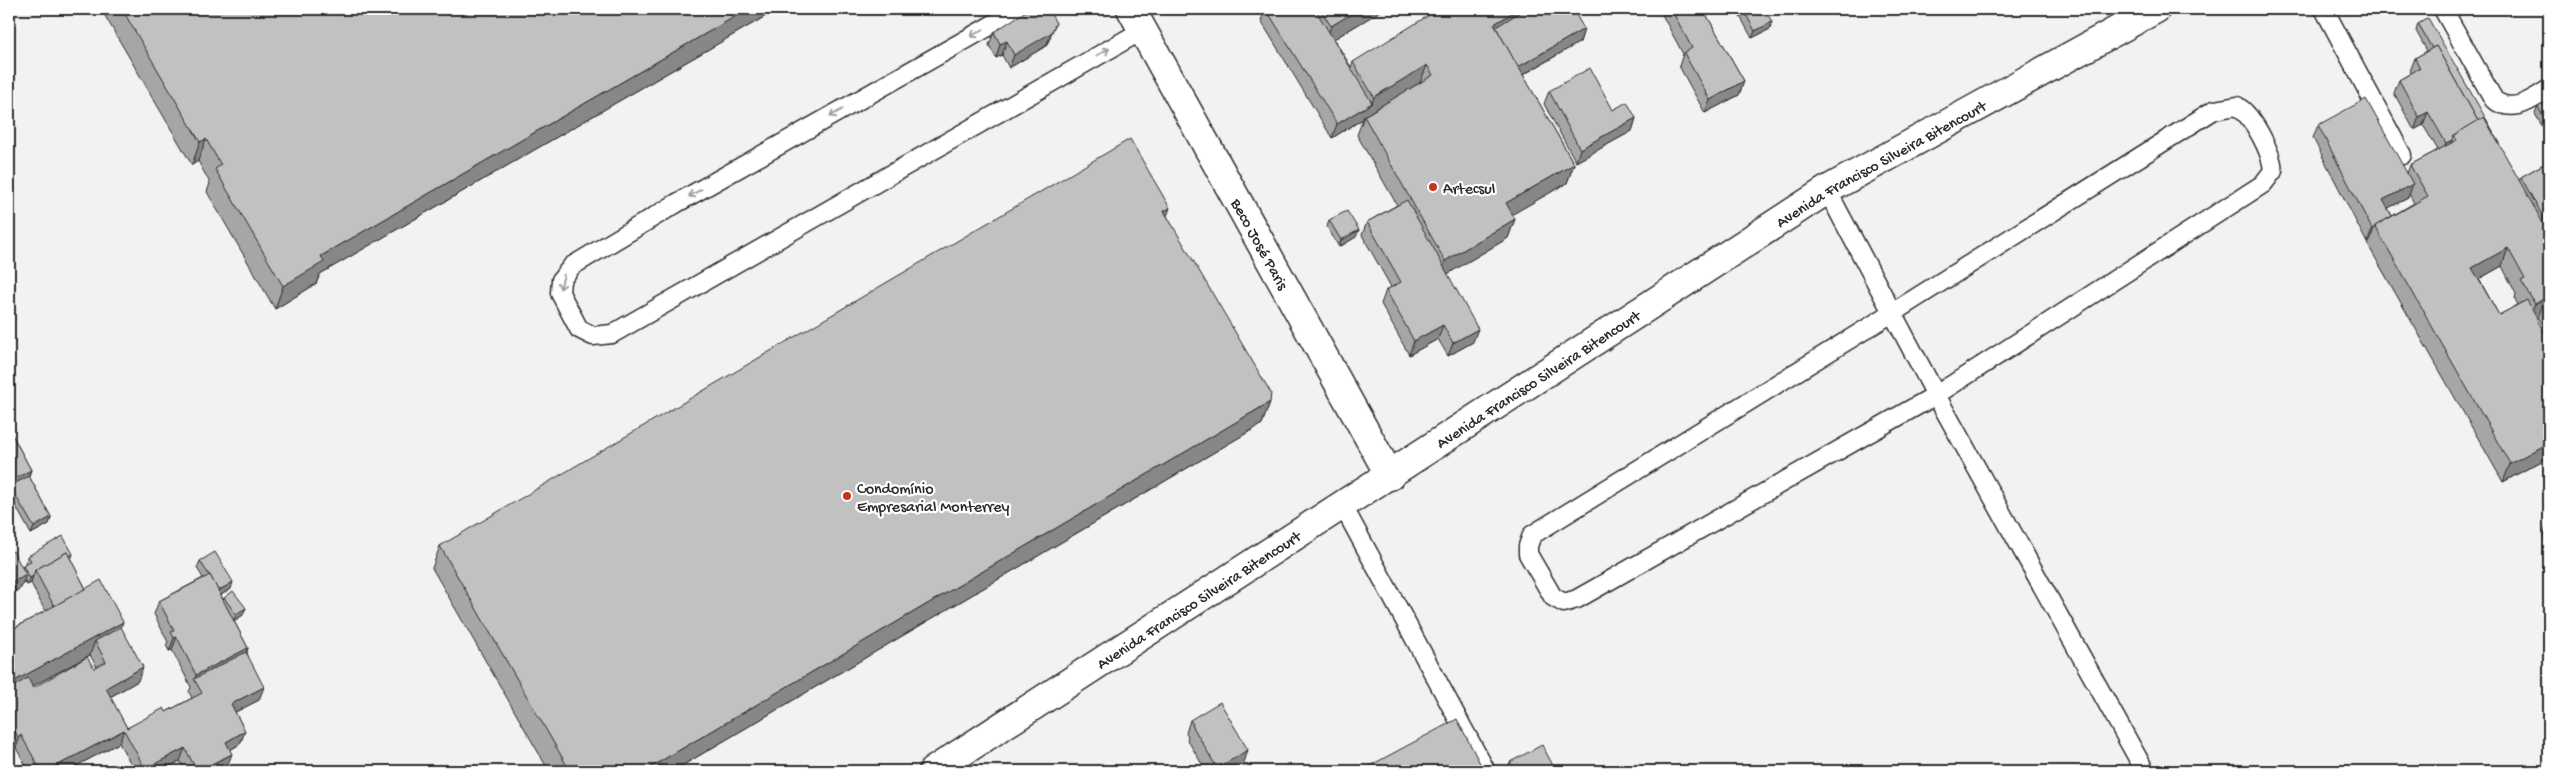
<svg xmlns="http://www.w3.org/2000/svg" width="2558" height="780" viewBox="0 0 2558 780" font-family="'Gochi Hand',sans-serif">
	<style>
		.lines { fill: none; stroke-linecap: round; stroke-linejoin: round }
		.lane-casing { stroke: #2b2b2b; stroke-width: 21 }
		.secondary-casing { stroke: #2b2b2b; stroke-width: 31 }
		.lane { stroke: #fff; stroke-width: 18 }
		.secondary { stroke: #fff; stroke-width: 28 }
		.wall { fill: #a6a6a6; stroke: #2b2b2b; fill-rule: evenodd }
		.shaded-wall { fill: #878787; stroke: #2b2b2b }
		.building { fill: #c1c1c1; stroke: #2b2b2b }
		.oneway { stroke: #a0a0a0 }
		.poi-dot { fill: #c8321e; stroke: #fff; stroke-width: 2 }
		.labels { text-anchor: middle; stroke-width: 4.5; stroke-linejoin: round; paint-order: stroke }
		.street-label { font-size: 16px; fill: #2b2b2b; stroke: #fff }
		.poi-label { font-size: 16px; fill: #2b2b2b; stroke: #fff; text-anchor: start }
	</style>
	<rect width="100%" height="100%" fill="#f2f2f2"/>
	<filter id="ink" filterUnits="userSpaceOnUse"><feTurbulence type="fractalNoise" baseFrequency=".02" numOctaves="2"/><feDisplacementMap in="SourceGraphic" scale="10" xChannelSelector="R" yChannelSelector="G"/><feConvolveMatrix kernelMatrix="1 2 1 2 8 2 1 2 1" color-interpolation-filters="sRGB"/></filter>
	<g filter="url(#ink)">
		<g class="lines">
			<defs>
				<g id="lane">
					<polyline points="1020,9 677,203 572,266 561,280 560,293 579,329 593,336 612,334 1143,30"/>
					<polyline points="2324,9 2402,155"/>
					<path d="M2443,9L2494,100C2514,114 2531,100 2549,89"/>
					<path d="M2237,106C2253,116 2272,152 2273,171L2263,184L1936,395L1577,599L1564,603L1553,597L1528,554V546L1532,535L1892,313L2214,110Z"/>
					<polyline points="1827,190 1936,395 2145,771"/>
					<polyline points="1343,506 1486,771"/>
				</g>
				<g id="secondary">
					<path id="s1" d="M1131,9L1390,476"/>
					<path id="s2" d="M933,771L1827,190L2156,9"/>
				</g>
			</defs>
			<use href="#lane" class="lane-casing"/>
			<use href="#secondary" class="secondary-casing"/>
			<use href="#lane" class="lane"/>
			<use href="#secondary" class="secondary"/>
		</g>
		<g class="wall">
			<polygon points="101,9 778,9 320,274 316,284 275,309 207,192 210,183 198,161 192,165"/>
			<polygon points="1265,9 1384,9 1334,39 1351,67 1353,62 1584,29 1580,42 1523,75 1574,164 1567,183 1512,214 1515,219 1508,238 1447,274 1473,342 1448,356 1438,339 1409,355 1381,304 1386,290 1391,287 1362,235 1367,222 1397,205 1357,135 1363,119 1332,138 1261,21"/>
			<polygon points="1659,9 1703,9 1744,81 1739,95 1705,113 1679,66 1683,54"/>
			<polygon points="1736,9 1765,9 1770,29 1752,38"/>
			<path d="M2418,24L2500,143L2499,145L2519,181L2521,177L2549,161V336L2538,317L2536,318L2547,338L2549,337V462L2547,458L2503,482L2368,245L2370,241L2367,243L2313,138L2318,125L2407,173L2410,165L2438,150L2423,125L2414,130L2394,93L2399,80L2411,73L2410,71L2415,58L2427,51L2416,31ZM2409,194L2414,203L2392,216L2388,208L2408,198ZM2502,266L2516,294L2515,299L2518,305L2499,315L2479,279Z"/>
			<polygon points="994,32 1051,36 1046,46 1009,68 1002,55 996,58 989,45"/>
			<polygon points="1549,91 1613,110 1636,118 1632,131 1576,162 1544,104"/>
			<polygon points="2538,107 2549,126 2544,129 2535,114"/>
			<polygon points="1167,216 1270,402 1262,424 673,771 549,771 432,568 440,546"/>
			<polygon points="1329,220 1356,237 1339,247 1327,227"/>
			<polygon points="9,429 31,470 29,476 51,517 49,524 31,534 9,494"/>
			<polygon points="2549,518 2549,548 2543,536"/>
			<path d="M9,553L22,568L23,566L26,564L25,563L28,556L73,554L71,560L86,589L121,627L138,681L110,697L127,728L166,712L192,698L189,692L191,687L172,650L169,651L166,645L168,642L154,614L159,601L203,578L197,568L200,561L231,589L221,595L223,600L224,598L243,615L234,621L248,648L247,652L259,700L235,712L245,731L240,744L230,750L227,767L219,771H185L180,761L161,771H135L119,743L67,771H29L16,748L13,750L9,742V631L45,611L31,583L27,585L24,580L21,588L9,595ZM90,655L97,667L33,688L32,686Z"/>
			<polygon points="1190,720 1244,763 1230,771 1206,771 1187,739 1188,736 1186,733"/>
			<polygon points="1510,762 1556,771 1507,771"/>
		</g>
		<g class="shaded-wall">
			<polygon points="748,9 778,9 320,274 316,284 275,309 283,286 321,256"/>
			<polygon points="1360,9 1384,9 1324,45 1331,26"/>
			<polygon points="1519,9 1542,9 1497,37 1494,24"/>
			<polygon points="1772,22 1770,29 1752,38 1755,31"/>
			<polygon points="1056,23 1046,46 1009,68 1014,55"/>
			<polygon points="1584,29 1580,42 1510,82 1515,69"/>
			<polygon points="1007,41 1002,55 996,58 1000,44"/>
			<polygon points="1427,65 1420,83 1364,116 1363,119 1332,138 1337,124 1372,103 1374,97"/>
			<polygon points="1744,81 1739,95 1705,113 1710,100"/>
			<polygon points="2428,112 2423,125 2414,130 2419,117"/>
			<polygon points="1636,118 1632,131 1576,162 1580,149"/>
			<polygon points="2549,120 2549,126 2544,129 2546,122"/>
			<polygon points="206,139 198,161 192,165 200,142"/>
			<polygon points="2452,140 2447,153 2441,157 2446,143"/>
			<polygon points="1574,164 1567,183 1499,222 1506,203"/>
			<polygon points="2413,184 2408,198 2378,213 2383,200"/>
			<polygon points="1170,208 1162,230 1164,211"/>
			<polygon points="1515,219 1508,238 1439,279 1445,261"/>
			<polygon points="2374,228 2370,241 2367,243 2372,229"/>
			<polygon points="1359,230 1356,237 1339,247 1341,240"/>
			<polygon points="2508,248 2502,266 2466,286 2472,268"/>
			<polygon points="2545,298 2538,317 2528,323 2535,304"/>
			<polygon points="1443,325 1438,339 1409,355 1414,341"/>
			<polygon points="1478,329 1473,342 1448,356 1453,343"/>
			<polygon points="1270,402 1262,424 673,771 644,771"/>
			<polygon points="2549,442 2549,452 2547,458 2503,482 2510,464"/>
			<polygon points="31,470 26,483 10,486 9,490 9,482"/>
			<polygon points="51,517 49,524 31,534 34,527"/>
			<polygon points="26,575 21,588 9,595 9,584"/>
			<polygon points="33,576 31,583 27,585 30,578"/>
			<polygon points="233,582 231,589 216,598 218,591"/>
			<polygon points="246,608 243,615 234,621 236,614"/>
			<polygon points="123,622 116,640 95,641 90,655 9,699 9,684"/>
			<polygon points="177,637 172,650 169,651 174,638"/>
			<polygon points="248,648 243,662 195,680 196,675"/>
			<polygon points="143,667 138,681 101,702 106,688"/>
			<polygon points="264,687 259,700 226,717 231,704"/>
			<polygon points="124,730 119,743 67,771 47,771"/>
			<polygon points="245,731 240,744 221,755 226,742"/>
			<polygon points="21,735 16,748 13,750 18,737"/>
			<polygon points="185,748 180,761 161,771 145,771 145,769"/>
			<polygon points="1248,750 1244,763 1230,771 1216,771 1217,768"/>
			<polygon points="232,754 227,767 219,771 198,771"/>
		</g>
		<g class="building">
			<polygon points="122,9 748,9 321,256 324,262 283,286 215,169 221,165 206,139 200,142"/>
			<polygon points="1029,9 1048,9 1056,23 1051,33 1014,55 1007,41 1000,44 994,32"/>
			<polygon points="1266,9 1315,9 1372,103 1337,124"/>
			<polygon points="1320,9 1360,9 1331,26"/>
			<polygon points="1439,9 1519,9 1494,24 1574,164 1506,203 1515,219 1445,261 1364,116 1433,75 1427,65 1374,97 1353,62"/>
			<polygon points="1525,9 1573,9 1584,29 1518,67 1496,27"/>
			<polygon points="1671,9 1703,9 1744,81 1710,100 1684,53 1692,48"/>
			<polygon points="1743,9 1765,9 1772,22 1755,31"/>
			<polygon points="2428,18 2500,143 2499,144 2484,117 2478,121 2436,46 2432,48 2418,24"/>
			<polygon points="2436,46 2478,121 2454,135 2452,140 2446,143 2428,112 2419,117 2399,80 2420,68 2415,58"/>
			<polygon points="1590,68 1613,110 1627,102 1636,118 1580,149 1549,91"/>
			<polygon points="2366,99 2413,184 2383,200 2392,216 2375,226 2374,228 2372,229 2318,125"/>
			<polygon points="2549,101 2549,120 2546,122 2538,107"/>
			<polygon points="2484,117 2549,234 2549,306 2545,298 2535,304 2521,281 2525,279 2508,248 2472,268 2499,315 2527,300 2547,338 2549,337 2549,442 2510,464 2375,226 2428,196 2410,165 2457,140 2454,135"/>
			<polygon points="1130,139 1170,208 1164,211 1271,393 1270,402 644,771 570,771 440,546"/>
			<polygon points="2549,161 2549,228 2521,177"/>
			<polygon points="1407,200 1478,329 1453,343 1443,325 1414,341 1386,290 1401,282 1367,222"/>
			<polygon points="1347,211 1359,230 1341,240 1329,220"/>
			<polygon points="9,429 31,470 9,482"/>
			<polygon points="29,476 51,517 34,527 10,486"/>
			<polygon points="63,536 73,554 69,556 67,552 35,570 33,576 30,578 23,566 31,561 28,556"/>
			<polygon points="13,551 26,575 9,584 9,553"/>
			<polygon points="67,552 86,589 54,606 35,570"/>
			<polygon points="215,552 233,582 218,591 210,575 209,575 200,561"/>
			<polygon points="210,575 248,648 196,675 177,637 174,638 171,632 174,631 159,601"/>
			<polygon points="101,580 123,622 9,684 9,631"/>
			<polygon points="233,591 246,608 236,614 224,598"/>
			<polygon points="121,627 143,667 106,688 127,728 164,708 166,712 202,693 194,679 246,652 264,687 231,704 245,731 226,742 232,754 197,771 185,748 145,769 124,730 47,771 41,771 21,735 18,737 9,720 9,689 28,678 33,688 87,657 94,668 106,662 95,641"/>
			<polygon points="1220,702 1248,750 1217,768 1192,725 1193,724 1190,720"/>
			<polygon points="1457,719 1484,771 1360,771"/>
			<polygon points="1542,745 1556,771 1515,771 1510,762"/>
		</g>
		<defs><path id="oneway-shaft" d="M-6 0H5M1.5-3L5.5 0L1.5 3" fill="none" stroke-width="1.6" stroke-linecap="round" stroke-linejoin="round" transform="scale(1.25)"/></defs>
		<g class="oneway">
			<use href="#oneway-shaft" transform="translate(977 33) rotate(150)"/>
			<use href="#oneway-shaft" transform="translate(1103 52) rotate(-29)"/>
			<use href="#oneway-shaft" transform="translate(836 113) rotate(150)"/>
			<use href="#oneway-shaft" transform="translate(695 193) rotate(150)"/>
			<use href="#oneway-shaft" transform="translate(562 282) rotate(104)"/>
		</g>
	</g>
	<g class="poi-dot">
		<circle cx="1433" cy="187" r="5"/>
		<circle cx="847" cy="496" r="5"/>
	</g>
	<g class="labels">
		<g class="street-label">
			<text dy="6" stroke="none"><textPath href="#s2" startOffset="1126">Avenida Francisco Silveira Bitencourt</textPath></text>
			<text dy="6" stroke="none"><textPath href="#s1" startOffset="268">Beco José Paris</textPath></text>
			<text dy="6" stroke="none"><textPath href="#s2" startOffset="721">Avenida Francisco Silveira Bitencourt</textPath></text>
			<text dy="6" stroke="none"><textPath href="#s2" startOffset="316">Avenida Francisco Silveira Bitencourt</textPath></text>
		</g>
		<g class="poi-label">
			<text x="1443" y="193">Artecsul</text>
			<text x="857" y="493">Condomínio<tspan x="857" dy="18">Empresarial Monterrey</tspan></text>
		</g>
	</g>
	<rect width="2558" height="780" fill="none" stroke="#fff" stroke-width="30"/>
	<rect x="15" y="15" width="2528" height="750" fill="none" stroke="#2b2b2b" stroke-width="2" filter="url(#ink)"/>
</svg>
